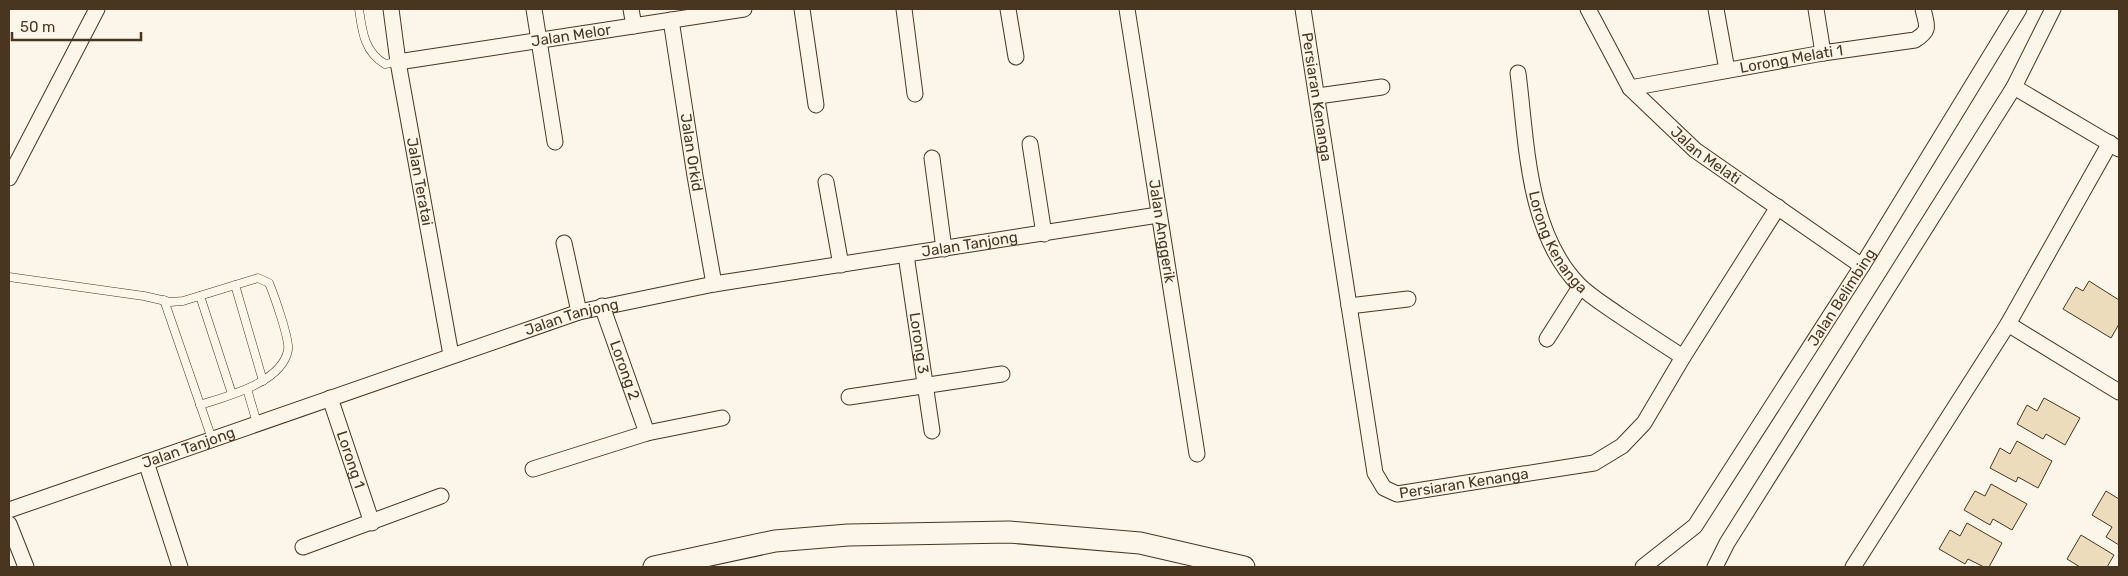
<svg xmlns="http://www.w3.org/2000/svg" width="2128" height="576" viewBox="0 0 2128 576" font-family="Rubik,sans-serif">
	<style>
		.building { fill: #ecdcbc; stroke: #4a3520 }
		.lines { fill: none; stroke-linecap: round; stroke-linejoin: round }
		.lane-casing { stroke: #4a3520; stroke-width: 9 }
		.street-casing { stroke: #4a3520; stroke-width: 17 }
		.secondary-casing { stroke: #4a3520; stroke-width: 23 }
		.lane { stroke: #fbf6e9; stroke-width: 8 }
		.street { stroke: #fbf6e9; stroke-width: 15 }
		.secondary { stroke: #fbf6e9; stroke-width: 21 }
		.labels { text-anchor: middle; stroke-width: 4; stroke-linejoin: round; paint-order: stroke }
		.street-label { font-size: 15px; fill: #4a3520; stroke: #fbf6e9 }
	</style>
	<rect width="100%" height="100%" fill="#fbf6e9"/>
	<g class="building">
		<polygon points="2089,281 2119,300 2119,324 2111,338 2063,309 2076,287 2083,291"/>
		<polygon points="2044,398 2080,418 2065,445 2046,434 2043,439 2017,424 2027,405 2037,411"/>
		<polygon points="2017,441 2052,461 2038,488 2018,477 2016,482 1990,468 2000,448 2010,454"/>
		<polygon points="1991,484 2027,504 2012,530 1993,519 1990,525 1964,510 1975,491 1985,496"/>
		<polygon points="2106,491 2119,499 2119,545 2106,537 2112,527 2092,515"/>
		<polygon points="1967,523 2002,543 1989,567 1984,567 1968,559 1965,564 1939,549 1950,530 1960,536"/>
		<polygon points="2081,535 2114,555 2107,567 2080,567 2067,559"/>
	</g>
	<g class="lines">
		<defs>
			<g id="lane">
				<path d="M359,9C362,30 364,52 385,64L398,62"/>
				<path d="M9,277L144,296L170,302L183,301L258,278L269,283C274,295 290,340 288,350C282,383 227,396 200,405"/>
				<polyline points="235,285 263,381"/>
				<polyline points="200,296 232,394"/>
				<polyline points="164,300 212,439"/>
				<polyline points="247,389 257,423"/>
			</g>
			<g id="street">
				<path id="s1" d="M391,9L398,62L451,355"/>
				<polyline points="534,9 555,142"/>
				<polyline points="631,9 634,26"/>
				<polyline points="802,9 816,105"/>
				<polyline points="904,9 915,94"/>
				<polyline points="1008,9 1016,57"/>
				<path id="s2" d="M1127,9L1197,454"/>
				<path id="s3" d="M1303,9L1375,473L1384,488L1397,494L1594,463L1622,446L1644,423L1683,357L1778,207"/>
				<path id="s4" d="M1588,9L1630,88L1695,150L1862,266"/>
				<polyline points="1716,9 1727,70"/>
				<polyline points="1816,9 1823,53"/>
				<path id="s5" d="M671,20L695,176L714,284"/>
				<path id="s6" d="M398,62L744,9"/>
				<path id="s7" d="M1518,73C1527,143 1527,232 1579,285C1591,297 1605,305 1619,315C1640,329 1661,343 1683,357"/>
				<polyline points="2014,87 2119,149"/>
				<path id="s8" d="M1630,88L1823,53L1915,40C1931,30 1927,26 1923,9"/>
				<polyline points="1318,96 1382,87"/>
				<polyline points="1030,144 1044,234"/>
				<polyline points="932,158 944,249"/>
				<polyline points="9,178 97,9"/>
				<polyline points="826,182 841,265"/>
				<polyline points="564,243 579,312"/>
				<path id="s9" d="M906,255L932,431"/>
				<path id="s10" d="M602,306L647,433"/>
				<polyline points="1349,306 1408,299"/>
				<polyline points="2008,324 2119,392"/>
				<polyline points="1547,339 1580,287"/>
				<polyline points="849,397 1002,374"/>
				<path id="s11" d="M330,398L372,523"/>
				<polyline points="146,462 180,567"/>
				<polyline points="533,469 647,433 722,418"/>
				<path id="s12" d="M9,510L579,312L714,284L1158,215"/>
				<polyline points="9,524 26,567"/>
				<polyline points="303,547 441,496"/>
				<path id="s13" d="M1643,567L1695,526L1862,266L2019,9"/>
				<polyline points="1715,567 1727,543 2014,87 2053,9"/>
				<polyline points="1853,567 2008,324 2110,143"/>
			</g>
			<polyline id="secondary" points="654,567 775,541 848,535 1009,532 1140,543 1244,567"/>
		</defs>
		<use href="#lane" class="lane-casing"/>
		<use href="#street" class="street-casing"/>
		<use href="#secondary" class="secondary-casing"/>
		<use href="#lane" class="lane"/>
		<use href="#street" class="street"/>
		<use href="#secondary" class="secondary"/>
	</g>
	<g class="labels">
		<g class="street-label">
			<text dy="5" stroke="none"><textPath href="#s6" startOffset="175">Jalan Melor</textPath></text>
			<text dy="5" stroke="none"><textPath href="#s8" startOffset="164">Lorong Melati 1</textPath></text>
			<text dy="5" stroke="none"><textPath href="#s3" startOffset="89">Persiaran Kenanga</textPath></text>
			<text dy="5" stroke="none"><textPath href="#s5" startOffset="134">Jalan Orkid</textPath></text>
			<text dy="5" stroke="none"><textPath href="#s4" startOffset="191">Jalan Melati</textPath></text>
			<text dy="5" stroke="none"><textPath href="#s1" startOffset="175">Jalan Teratai</textPath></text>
			<text dy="5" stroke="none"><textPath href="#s2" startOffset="225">Jalan Anggerik</textPath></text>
			<text dy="5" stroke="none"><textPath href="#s7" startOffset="176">Lorong Kenanga</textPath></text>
			<text dy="5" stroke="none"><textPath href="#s12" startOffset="1000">Jalan Tanjong</textPath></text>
			<text dy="5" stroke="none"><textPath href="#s13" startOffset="338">Jalan Belimbing</textPath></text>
			<text dy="5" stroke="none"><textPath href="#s12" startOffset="595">Jalan Tanjong</textPath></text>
			<text dy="5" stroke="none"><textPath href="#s9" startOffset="89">Lorong 3</textPath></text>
			<text dy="5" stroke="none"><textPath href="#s10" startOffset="68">Lorong 2</textPath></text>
			<text dy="5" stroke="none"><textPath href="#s12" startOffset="190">Jalan Tanjong</textPath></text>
			<text dy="5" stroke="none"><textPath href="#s11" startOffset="65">Lorong 1</textPath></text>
			<text dy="5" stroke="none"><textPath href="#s3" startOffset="569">Persiaran Kenanga</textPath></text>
		</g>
	</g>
	<rect width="2128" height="576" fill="none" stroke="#4a3520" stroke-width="20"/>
	<path d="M12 32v8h129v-8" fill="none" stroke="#4a3520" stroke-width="2.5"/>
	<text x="20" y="32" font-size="15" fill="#4a3520" stroke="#fbf6e9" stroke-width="4" paint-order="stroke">50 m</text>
</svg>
